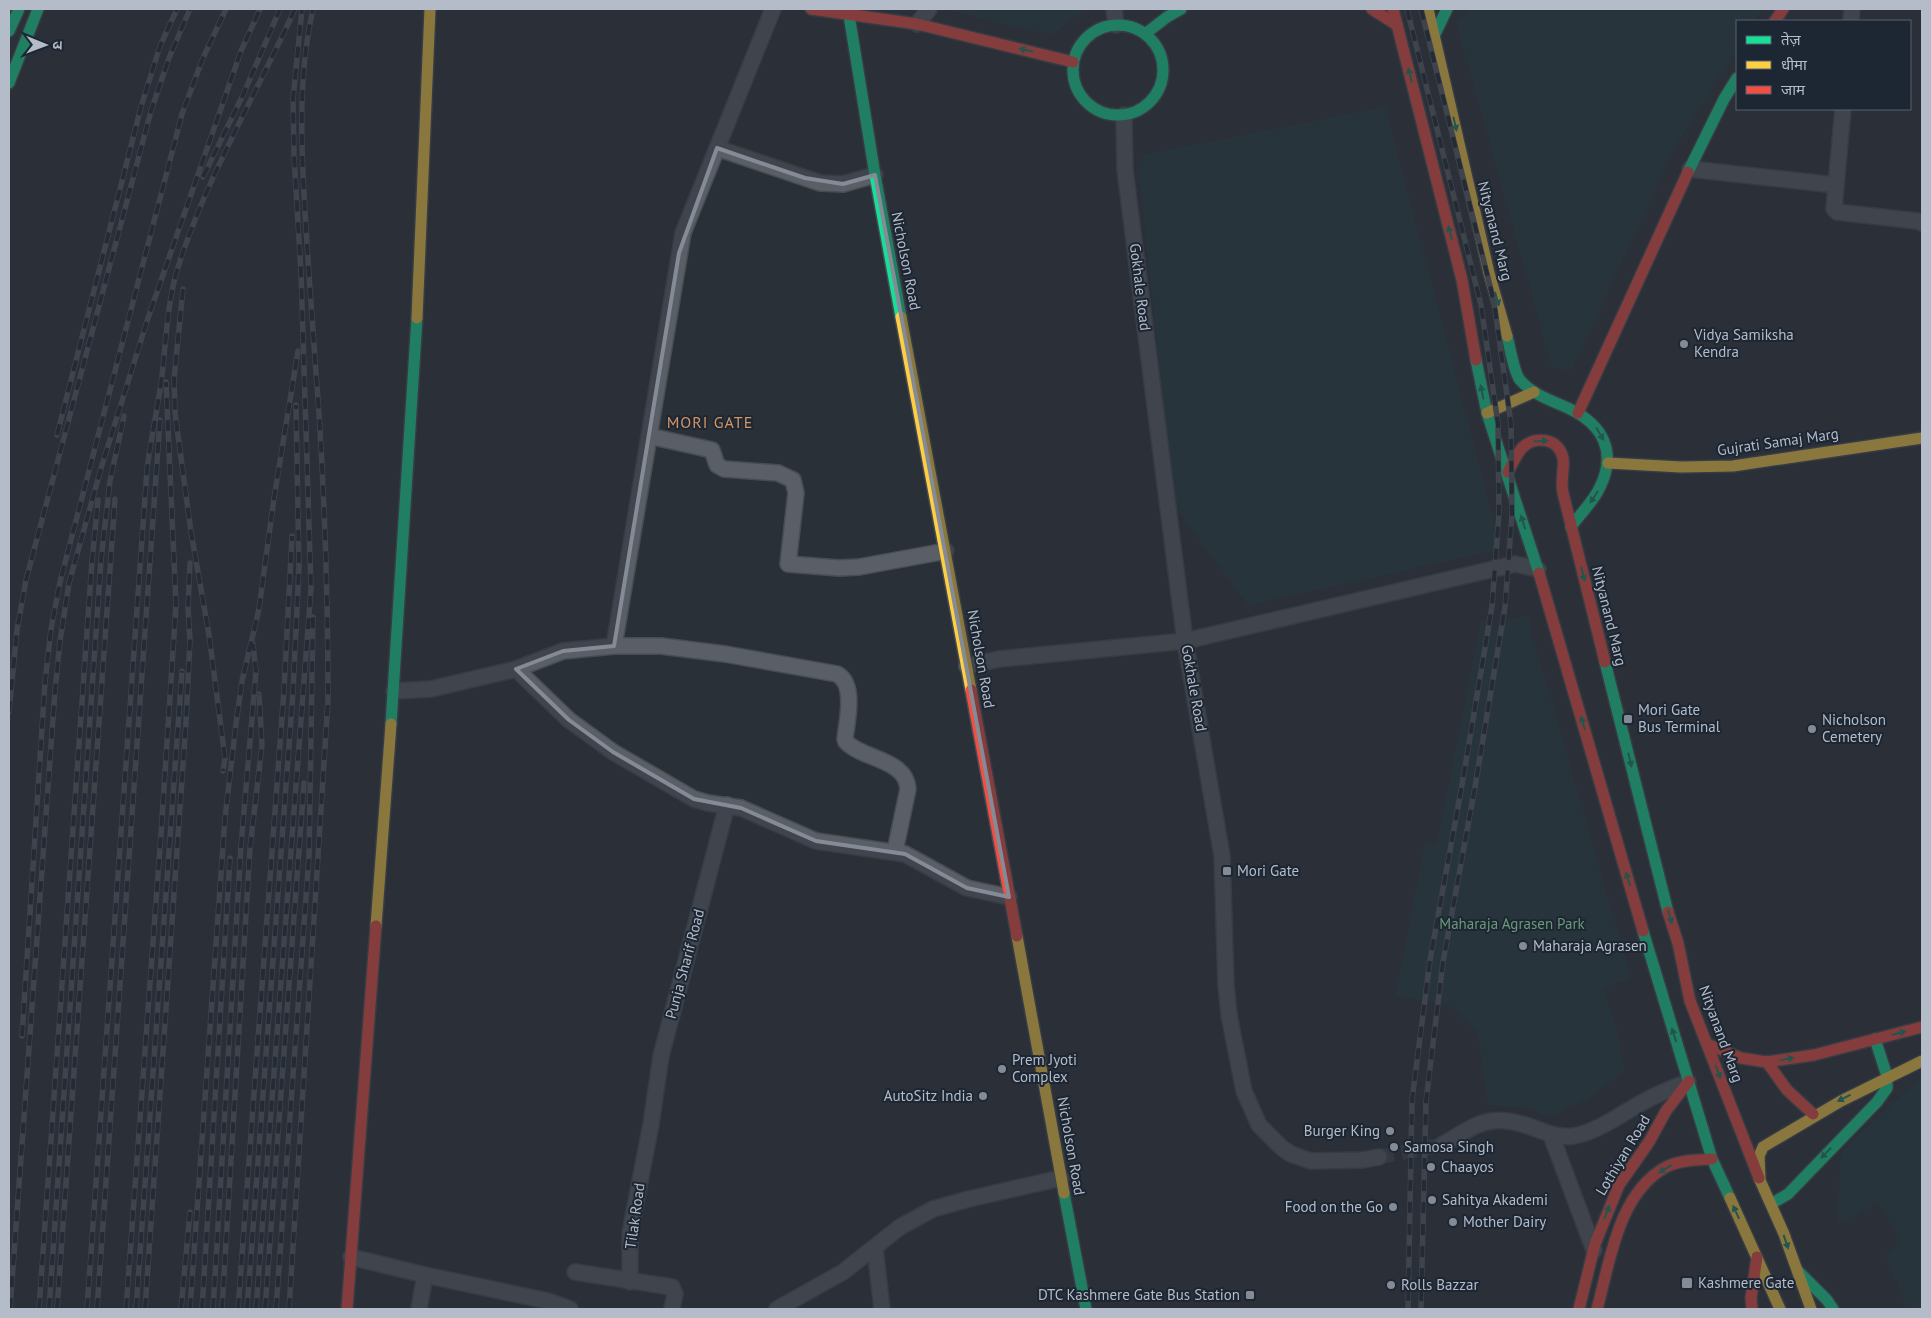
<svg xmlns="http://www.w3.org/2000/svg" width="1931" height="1318" viewBox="0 0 1931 1318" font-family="'PT Sans','Noto Sans Devanagari',sans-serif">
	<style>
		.green { fill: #273a3e }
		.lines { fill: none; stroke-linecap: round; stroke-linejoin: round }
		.street-tunnel { stroke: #3f454e; stroke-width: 15; stroke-dasharray: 15 8; stroke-linecap: butt }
		.street-casing { stroke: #484c53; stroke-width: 18 }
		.fast-casing { stroke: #484c53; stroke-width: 14 }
		.slow-casing { stroke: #484c53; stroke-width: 14 }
		.jam-casing { stroke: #484c53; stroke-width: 14 }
		.street { stroke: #5a5e66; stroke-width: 15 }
		.fast { stroke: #16e098; stroke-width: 11 }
		.slow { stroke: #ffcf43; stroke-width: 11 }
		.jam { stroke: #f24e42; stroke-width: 11 }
		.rail-casing { stroke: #595d64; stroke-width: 5.5 }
		.rail { stroke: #1d2633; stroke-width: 4; stroke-dasharray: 11; stroke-linecap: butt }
		.oneway { fill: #1a8366 }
		.marked { fill: none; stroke: #848b96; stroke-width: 4; stroke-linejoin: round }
		.poi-dot { fill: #848b96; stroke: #1d2633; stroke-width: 2 }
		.labels { text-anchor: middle; stroke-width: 4; stroke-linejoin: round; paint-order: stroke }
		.street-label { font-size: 15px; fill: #b4bcc9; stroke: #1d2633 }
		.poi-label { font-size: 15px; fill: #b4bcc9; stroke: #1d2633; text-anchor: start }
		.park-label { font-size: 15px; fill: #6b9a76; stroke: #1d2633 }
		.neighbourhood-label { font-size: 16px; letter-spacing: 1px; fill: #d59563; stroke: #1d2633 }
	</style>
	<rect width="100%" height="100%" fill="#2a3038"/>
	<g class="green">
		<polygon points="954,9 1082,9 1082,12 1051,35 952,11"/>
		<polygon points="1475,9 1762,9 1754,21 1737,21 1737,48 1675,147 1571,371 1552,367 1456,21"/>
		<polygon points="1385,107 1501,549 1248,605 1174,506 1139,169 1144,155"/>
		<polygon points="1529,616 1531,639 1539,657 1631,979 1603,988 1619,1037 1624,1072 1590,1097 1551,1117 1525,1107 1488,1105 1478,1033 1452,1007 1396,995 1425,843 1437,844 1482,618 1493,630 1512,618"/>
		<polygon points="1922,1076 1922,1309 1899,1309 1906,1306 1885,1254 1901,1244 1879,1202 1837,1224 1841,1152"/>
	</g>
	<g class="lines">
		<polyline class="street-tunnel" points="1379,1157 1442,1145"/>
		<defs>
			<g id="street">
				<polyline points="1114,9 1116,25"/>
				<polyline points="1851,21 1852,9"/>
				<polyline points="917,24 929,9"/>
				<polyline points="1124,115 1125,170 1185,641 1222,856 1226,985 1229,1015 1244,1091 1259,1125 1282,1148 1291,1154 1311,1161 1362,1160 1379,1157"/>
				<polyline points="717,148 820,183 843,184 875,175"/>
				<polyline points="1690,169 1836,185 1843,109"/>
				<polyline points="1836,185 1834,209 1837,212 1917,221 1922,223"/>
				<polyline points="649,436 712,450 717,465 724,469 778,473 793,480 796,493 788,564 839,568 859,567 946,551"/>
				<polyline points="614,646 683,233 773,9"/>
				<polyline points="967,666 999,659 1185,641 1515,564 1538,569"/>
				<polyline points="516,669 569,720 613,752 694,799 708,803 741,808 816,841 905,854 967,888 1009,897"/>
				<path d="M394,691L431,689L516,669L563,651L614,646H661L725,654L837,674C856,684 847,720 845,739L846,742C864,760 906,759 908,789L895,851"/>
				<polyline points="1551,1135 1594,1250"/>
				<path d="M1442,1145C1478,1123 1491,1112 1534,1128C1547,1133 1559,1138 1574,1136C1599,1131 1621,1114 1643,1102C1657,1094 1672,1088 1688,1082"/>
				<polyline points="875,1248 882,1309"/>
				<polyline points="351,1257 425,1275 548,1301 570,1309"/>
				<polyline points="575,1272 672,1287 675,1294 672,1309"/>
				<polyline points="630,1282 630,1233 651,1124 661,1056 727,805"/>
				<polyline points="419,1309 425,1275"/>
				<polyline points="777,1309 843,1272 900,1227 933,1209 969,1199 1061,1178"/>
			</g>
			<g id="fast">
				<polyline points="849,15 875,175 901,317"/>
				<circle cx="1118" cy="70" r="45"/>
				<polyline points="9,31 19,9"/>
				<polyline points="1145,34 1167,17 1181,9"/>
				<polyline points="1434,36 1447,9"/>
				<polyline points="9,83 38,9"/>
				<polyline points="1688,172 1724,99 1737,78"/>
				<path d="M1507,336C1510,347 1514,373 1520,380C1533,395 1553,401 1570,409C1603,425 1617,452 1600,487C1594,501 1580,514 1571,527"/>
				<polyline points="1476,360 1487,413 1539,573"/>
				<polyline points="1605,662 1668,912"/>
				<polyline points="391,724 417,318"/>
				<polyline points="1643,931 1712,1159 1730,1198"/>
				<polyline points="1064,1193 1086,1309"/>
				<polyline points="1771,1204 1788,1194 1877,1102 1887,1088 1887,1076 1875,1039"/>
				<polyline points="1798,1271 1827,1300 1833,1309"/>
			</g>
			<g id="slow">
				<polyline points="1428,9 1489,273 1507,336"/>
				<polyline points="901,317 971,690"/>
				<polyline points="417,318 430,9"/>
				<polyline points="1487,413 1534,392"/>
				<polyline points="1608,463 1681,467 1733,466 1922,438"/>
				<polyline points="376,926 391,724"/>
				<polyline points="1017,936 1064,1193"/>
				<polyline points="1759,1178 1784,1234 1811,1309"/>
				<polyline points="1760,1178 1759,1156 1763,1147 1841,1101 1922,1061"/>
				<polyline points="1730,1198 1780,1309"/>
			</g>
			<g id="jam">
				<polyline points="811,9 917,24 1073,62"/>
				<polyline points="1372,9 1397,25"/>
				<polyline points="1393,9 1462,280 1476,360"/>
				<polyline points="1775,21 1783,9"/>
				<polyline points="1578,413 1688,172"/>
				<path d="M1508,472C1512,464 1516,455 1522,448C1535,435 1559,438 1563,458C1565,468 1560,481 1563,493L1605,662"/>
				<polyline points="1539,573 1643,931"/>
				<polyline points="971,690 1017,936"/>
				<polyline points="1668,912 1678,943 1690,1001 1759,1178"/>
				<polyline points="1707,1044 1741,1058 1766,1062 1814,1055 1922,1027"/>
				<polyline points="1767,1062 1787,1090 1813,1114"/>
				<polyline points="347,1309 376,926"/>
				<polyline points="1579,1309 1595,1244 1619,1185 1649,1142 1666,1111 1689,1081"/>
				<path d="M1597,1309C1610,1262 1618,1193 1666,1167C1680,1160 1697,1160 1712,1159"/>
				<polyline points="1752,1309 1751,1298 1757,1257"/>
			</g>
		</defs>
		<use href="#street" class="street-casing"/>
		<use href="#fast" class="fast-casing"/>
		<use href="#slow" class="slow-casing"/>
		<use href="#jam" class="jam-casing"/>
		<use href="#street" class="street"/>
		<use href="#fast" class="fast"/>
		<use href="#slow" class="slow"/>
		<use href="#jam" class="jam"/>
		<defs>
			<g id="rail">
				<polyline points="1407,9 1481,305 1498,424 1499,513 1492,606 1462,785 1430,960 1412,1100 1408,1309"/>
				<polyline points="1421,9 1494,302 1511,424 1512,514 1505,607 1475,787 1443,962 1426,1101 1421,1309"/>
				<polyline points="203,177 243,95 280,9"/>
				<polyline points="183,289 174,379 175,413 191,532 209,635 225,758 223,771"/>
				<polyline points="57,435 141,107 160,46 177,9"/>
				<polyline points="9,712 17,630 26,580 151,111 169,58 190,9"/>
				<polyline points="22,1036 45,682 51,629 60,582 182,114 203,58 226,9"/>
				<polyline points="10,1309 55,691 60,641 69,583 102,465 148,318 241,51 260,9"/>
				<polyline points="39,1309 92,561 98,500"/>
				<polyline points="49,1309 101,560 110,481 124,416"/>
				<polyline points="57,1309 115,499"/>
				<path d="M87,1309L147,469C151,438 158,407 162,376C166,342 167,307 176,274C204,181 255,97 295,9"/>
				<polyline points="97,1309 160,420"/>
				<polyline points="126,1309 161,834 176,605 166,382"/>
				<polyline points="136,1309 182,671"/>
				<polyline points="145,1309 186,722 190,640 188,608 190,563"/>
				<polyline points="181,1309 190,1212"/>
				<polyline points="190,1309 225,818 236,724 242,681 259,609 274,498 298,351"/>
				<polyline points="202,1309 230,858"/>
				<polyline points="213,1309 241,846 256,671 253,644"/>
				<polyline points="222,1309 250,848 262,745 259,694"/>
				<polyline points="238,1309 284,690 292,536"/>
				<polyline points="247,1309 293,692 299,568 296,405"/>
				<polyline points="256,1309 311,589 301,273 294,156 293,99 302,9"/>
				<polyline points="265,1309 304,783"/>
				<polyline points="276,1309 309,856 313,617"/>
				<path d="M289,1309L328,700C328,604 325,508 319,413C314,346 309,279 305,212C301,145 298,75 313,9"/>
			</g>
		</defs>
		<use href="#rail" class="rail-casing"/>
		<use href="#rail" class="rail"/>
	</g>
	<defs><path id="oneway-solid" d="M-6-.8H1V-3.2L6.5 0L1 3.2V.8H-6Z" transform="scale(1.25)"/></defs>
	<g class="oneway">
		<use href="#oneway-solid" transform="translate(1026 50) rotate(-167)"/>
		<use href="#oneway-solid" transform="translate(1410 75) rotate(-104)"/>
		<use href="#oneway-solid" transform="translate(1455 124) rotate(77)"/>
		<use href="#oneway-solid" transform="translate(1450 233) rotate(-104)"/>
		<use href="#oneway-solid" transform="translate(1497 299) rotate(74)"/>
		<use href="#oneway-solid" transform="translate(1482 392) rotate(-101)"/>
		<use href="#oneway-solid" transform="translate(1600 434) rotate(59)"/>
		<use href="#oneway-solid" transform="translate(1541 441) rotate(-3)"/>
		<use href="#oneway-solid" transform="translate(1594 497) rotate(124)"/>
		<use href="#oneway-solid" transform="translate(1523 522) rotate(-107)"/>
		<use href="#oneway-solid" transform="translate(1583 574) rotate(76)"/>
		<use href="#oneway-solid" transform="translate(1583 723) rotate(-106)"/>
		<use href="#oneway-solid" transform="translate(1630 760) rotate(76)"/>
		<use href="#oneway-solid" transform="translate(1628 879) rotate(-106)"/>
		<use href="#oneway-solid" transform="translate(1670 917) rotate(74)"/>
		<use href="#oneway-solid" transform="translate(1899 1033) rotate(-15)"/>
		<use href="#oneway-solid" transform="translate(1674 1035) rotate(-108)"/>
		<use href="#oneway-solid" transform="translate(1787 1059) rotate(-9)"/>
		<use href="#oneway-solid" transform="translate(1718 1072) rotate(69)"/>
		<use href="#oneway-solid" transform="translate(1844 1098) rotate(153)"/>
		<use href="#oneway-solid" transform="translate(1826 1153) rotate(134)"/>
		<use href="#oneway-solid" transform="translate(1665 1169) rotate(149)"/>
		<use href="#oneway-solid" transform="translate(1607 1212) rotate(-68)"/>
		<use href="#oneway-solid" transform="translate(1736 1212) rotate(-115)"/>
		<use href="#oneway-solid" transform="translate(1786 1242) rotate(71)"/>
	</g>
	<path d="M0 0H1931V1318H0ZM717,148L805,178L843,184L875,175L1009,897L967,888L905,854L816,841L741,808L694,799L613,752L569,720L516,669L563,651L614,646L679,253Z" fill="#2a3038" fill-opacity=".55" fill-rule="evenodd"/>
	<path class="marked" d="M717,148L805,178L843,184L875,175L1009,897L967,888L905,854L816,841L741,808L694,799L613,752L569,720L516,669L563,651L614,646L679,253Z"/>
	<g class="poi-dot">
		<circle cx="1684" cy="344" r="5"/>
		<rect x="1623" y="714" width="10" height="10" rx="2.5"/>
		<circle cx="1812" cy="729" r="5"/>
		<rect x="1222" y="866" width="10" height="10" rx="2.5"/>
		<circle cx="1523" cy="946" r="5"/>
		<circle cx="1002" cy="1069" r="5"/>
		<circle cx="983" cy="1096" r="5"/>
		<circle cx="1390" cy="1131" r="5"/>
		<circle cx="1394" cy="1147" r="5"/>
		<circle cx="1431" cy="1167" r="5"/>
		<circle cx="1432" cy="1200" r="5"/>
		<circle cx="1393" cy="1207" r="5"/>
		<circle cx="1453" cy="1222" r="5"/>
		<rect x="1681" y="1277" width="12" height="12" rx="2.5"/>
		<circle cx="1391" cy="1285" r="5"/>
		<rect x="1245" y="1290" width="10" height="10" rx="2.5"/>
	</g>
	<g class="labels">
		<g class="street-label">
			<text transform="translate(1495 231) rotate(76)" y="5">Nityanand Marg</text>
			<text transform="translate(906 261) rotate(79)" y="5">Nicholson Road</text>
			<text transform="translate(1140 287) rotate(83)" y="5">Gokhale Road</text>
			<text transform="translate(1778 442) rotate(-8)" y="5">Gujrati Samaj Marg</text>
			<text transform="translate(1609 616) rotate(76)" y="5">Nityanand Marg</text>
			<text transform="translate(981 659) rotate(80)" y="5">Nicholson Road</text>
			<text transform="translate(1194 688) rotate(80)" y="5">Gokhale Road</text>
			<text transform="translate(685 964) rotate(-75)" y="5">Punja Sharif Road</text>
			<text transform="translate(1721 1034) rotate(70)" y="5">Nityanand Marg</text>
			<text transform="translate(1071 1146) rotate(80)" y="5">Nicholson Road</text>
			<text transform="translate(1623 1155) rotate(-59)" y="5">Lothiyan Road</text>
			<text transform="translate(635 1216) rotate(-82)" y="5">Tilak Road</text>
		</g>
		<g class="poi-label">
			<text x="1694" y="340">Vidya Samiksha<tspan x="1694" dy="17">Kendra</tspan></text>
			<text x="1638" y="715">Mori Gate<tspan x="1638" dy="17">Bus Terminal</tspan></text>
			<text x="1822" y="725">Nicholson<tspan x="1822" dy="17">Cemetery</tspan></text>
			<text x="1237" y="876">Mori Gate</text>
			<text x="1533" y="951">Maharaja Agrasen</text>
			<text x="1012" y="1065">Prem Jyoti<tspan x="1012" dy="17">Complex</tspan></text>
			<text x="973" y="1101" text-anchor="end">AutoSitz India</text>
			<text x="1380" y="1136" text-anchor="end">Burger King</text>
			<text x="1404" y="1152">Samosa Singh</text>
			<text x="1441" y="1172">Chaayos</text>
			<text x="1442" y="1205">Sahitya Akademi</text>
			<text x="1383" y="1212" text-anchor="end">Food on the Go</text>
			<text x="1463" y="1227">Mother Dairy</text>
			<text x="1698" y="1288">Kashmere Gate</text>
			<text x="1401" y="1290">Rolls Bazzar</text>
			<text x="1240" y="1300" text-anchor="end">DTC Kashmere Gate Bus Station</text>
		</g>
		<g class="park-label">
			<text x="1512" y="929">Maharaja Agrasen Park</text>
		</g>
		<g class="neighbourhood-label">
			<text x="710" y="428">MORI GATE</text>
		</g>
	</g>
	<rect width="1931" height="1318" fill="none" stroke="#b4bcc9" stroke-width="20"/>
	<rect x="1736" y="20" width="175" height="90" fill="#1d2633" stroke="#59626f"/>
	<rect x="1746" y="36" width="25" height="8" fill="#16e098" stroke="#59626f"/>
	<text x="1781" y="45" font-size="15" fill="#b4bcc9">तेज़</text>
	<rect x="1746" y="61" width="25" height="8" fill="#ffcf43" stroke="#59626f"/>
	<text x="1781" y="70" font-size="15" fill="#b4bcc9">धीमा</text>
	<rect x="1746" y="86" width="25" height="8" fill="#f24e42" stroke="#59626f"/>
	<text x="1781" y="95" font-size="15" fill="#b4bcc9">जाम</text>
	<g transform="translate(45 45) rotate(91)" stroke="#1d2633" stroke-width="4" paint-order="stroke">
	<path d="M0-4L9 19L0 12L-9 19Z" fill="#b4bcc9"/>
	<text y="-8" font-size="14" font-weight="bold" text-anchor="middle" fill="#b4bcc9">उ</text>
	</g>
</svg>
